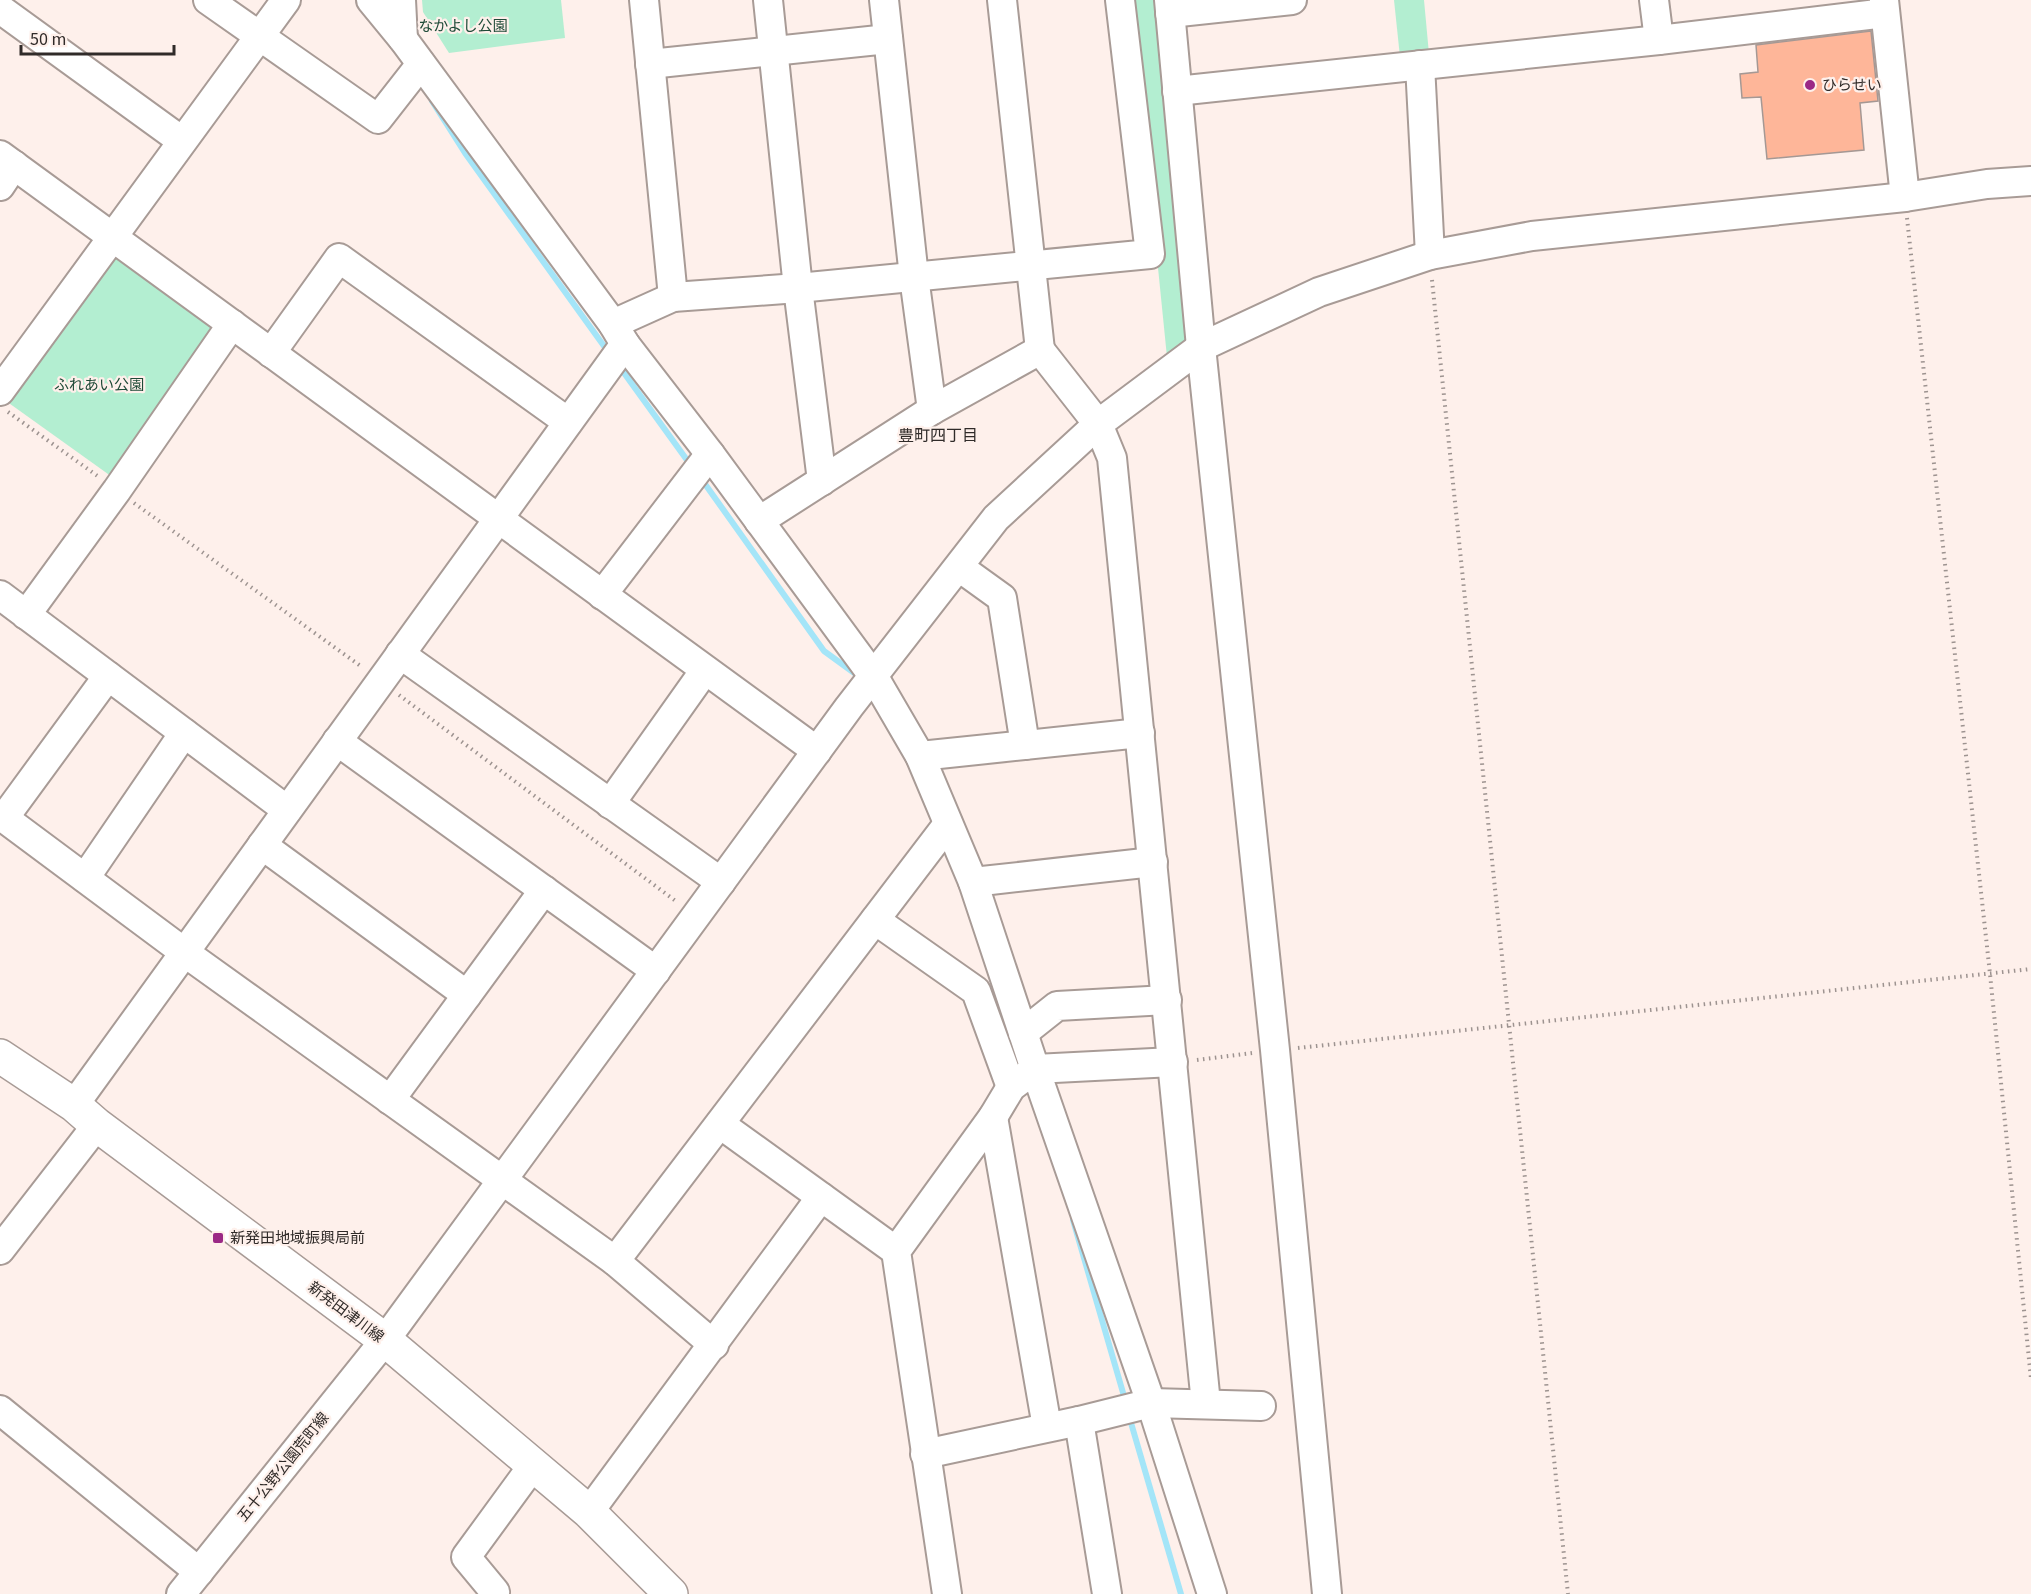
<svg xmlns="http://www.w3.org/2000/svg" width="2031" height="1594" viewBox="0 0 2031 1594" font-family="'Source Sans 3','Noto Sans JP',sans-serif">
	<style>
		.green { fill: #b3eed1 }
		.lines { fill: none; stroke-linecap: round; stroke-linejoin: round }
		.stream { stroke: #a4e5f8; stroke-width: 6 }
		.building { fill: #feb699; stroke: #a59894; stroke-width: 1.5 }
		.minor-casing { stroke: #a89b96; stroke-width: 32 }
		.major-casing { stroke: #a89b96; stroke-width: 36 }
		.path { stroke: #9d9390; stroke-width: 4; stroke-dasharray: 1.5 4.5; stroke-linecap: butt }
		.minor { stroke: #fff; stroke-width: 28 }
		.major { stroke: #fff; stroke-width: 33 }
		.poi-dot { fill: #9b2986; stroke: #fef0eb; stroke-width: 2 }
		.labels { text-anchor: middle; stroke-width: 4.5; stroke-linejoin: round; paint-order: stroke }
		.park-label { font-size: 15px; fill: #1e4a37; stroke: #fef0eb }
		.poi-label { font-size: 15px; fill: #302b29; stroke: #fef0eb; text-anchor: start }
		.street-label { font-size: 15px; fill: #302b29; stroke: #fef0eb }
		.neighbourhood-label { font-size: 16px; fill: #302b29; stroke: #fef0eb }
	</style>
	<rect width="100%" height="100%" fill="#fef0eb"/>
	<g class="green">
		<polygon points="422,0 561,0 565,38 449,53 423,12"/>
		<polygon points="1131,0 1164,0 1197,346 1168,367"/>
		<polygon points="1394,0 1424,0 1429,54 1400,57"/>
		<polygon points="111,252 216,329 115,479 6,401"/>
	</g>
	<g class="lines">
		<g class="stream">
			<polyline points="432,101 465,153 609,353"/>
			<polyline points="619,366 692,467"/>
			<polyline points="700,477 824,651 857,675"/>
			<polyline points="1073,1220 1126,1403"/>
			<polyline points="1129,1416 1181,1594"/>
		</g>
	</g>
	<polygon class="building" points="1871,31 1878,101 1860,103 1864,150 1767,159 1761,97 1742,98 1740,74 1758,72 1756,45"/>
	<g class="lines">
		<defs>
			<g id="minor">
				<polyline points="208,0 378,119 421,64"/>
				<polyline points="371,0 403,39 613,324 625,344 710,454 874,677 920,756 973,882 1035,1069 1151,1403 1212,1594"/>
				<polyline points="401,0 403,39"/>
				<polyline points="644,0 673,297"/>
				<polyline points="768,0 798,288 822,481"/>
				<polyline points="884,0 914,277 932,410"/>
				<polyline points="1169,0 1201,347 1275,1050 1327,1594"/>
				<polyline points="1654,0 1659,40"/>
				<polyline points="1884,0 1905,197"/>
				<polyline points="0,9 182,141"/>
				<polyline points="1170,13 1292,0"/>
				<polyline points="650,64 888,39"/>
				<polyline points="1420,65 1430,255"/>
				<polyline points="1177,91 1659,40 1885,13"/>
				<polyline points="0,155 817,751"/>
				<polyline points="0,186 14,165"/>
				<polyline points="613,324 673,297 798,288 1150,254 1120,0"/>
				<polyline points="1040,350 1098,424 1112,458 1206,1404"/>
				<polyline points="271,353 339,258 568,422"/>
				<polyline points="0,391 286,0"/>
				<polyline points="759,521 932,410 1040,350 1002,0"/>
				<polyline points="959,567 1002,598 1025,745"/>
				<polyline points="0,595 287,810"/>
				<polyline points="602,595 710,454"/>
				<polyline points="26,615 117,490 232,324"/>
				<polyline points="400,654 721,882"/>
				<polyline points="337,741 656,971"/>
				<polyline points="920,756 1140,733"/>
				<polyline points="610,804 705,670"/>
				<polyline points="0,815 184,952 615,1261 948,824"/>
				<polyline points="4,818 108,676"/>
				<polyline points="262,845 467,995"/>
				<polyline points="85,878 184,733"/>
				<polyline points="973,882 1153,862"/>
				<polyline points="875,920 976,991 1011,1087"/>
				<polyline points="1023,1033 1057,1006 1167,1000"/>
				<polyline points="390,1100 544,890"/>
				<polyline points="74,1105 625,344"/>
				<polyline points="993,1117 1047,1427"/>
				<polyline points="720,1124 896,1251"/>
				<polyline points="0,1250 97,1125"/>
				<polyline points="615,1261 714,1345"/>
				<polyline points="0,1410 199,1572"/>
				<polyline points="1079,1421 1107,1594"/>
				<polyline points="925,1454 1079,1421 1151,1403 1261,1406"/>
				<polyline points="589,1512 821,1197"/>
				<polyline points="181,1594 385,1340 849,707 996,518 1098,424 1201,347 1319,292 1430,255 1532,236 1905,197 1987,184 2031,181"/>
				<polyline points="494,1594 495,1592 466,1557 534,1464"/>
				<polyline points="947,1594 896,1251 993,1117 1011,1087 1035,1069 1173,1062"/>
			</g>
			<polyline id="major" points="0,1056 74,1105 97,1125 385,1340 589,1512 671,1594"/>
		</defs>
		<use href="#minor" class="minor-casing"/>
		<use href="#major" class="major-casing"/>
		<g class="path">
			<polyline points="1907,218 1990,974 2031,1379"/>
			<polyline points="1432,280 1568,1594"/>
			<polyline points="8,412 99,477"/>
			<polyline points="134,503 362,667"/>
			<polyline points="399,695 677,902"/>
			<polyline points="1298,1048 2031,969"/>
			<polyline points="1197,1060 1252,1053"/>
		</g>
		<use href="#minor" class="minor"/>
		<use href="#major" class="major"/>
	</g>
	<g class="poi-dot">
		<circle cx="1810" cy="85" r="6"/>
		<rect x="212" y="1232" width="12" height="12" rx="3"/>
	</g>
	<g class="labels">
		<g class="park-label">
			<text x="463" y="31">なかよし公園</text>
			<text x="99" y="390">ふれあい公園</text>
		</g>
		<g class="poi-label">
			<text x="1822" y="90">ひらせい</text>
			<text x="230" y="1243">新発田地域振興局前</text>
		</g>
		<g class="street-label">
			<text transform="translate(346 1312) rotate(37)" y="5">新発田津川線</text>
			<text transform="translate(283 1467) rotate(-51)" y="5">五十公野公園荒町線</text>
		</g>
		<g class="neighbourhood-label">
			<text x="938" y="441">豊町四丁目</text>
		</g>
	</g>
	<path d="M21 45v9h153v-9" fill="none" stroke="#302b29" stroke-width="3"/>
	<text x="30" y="45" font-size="18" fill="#302b29" stroke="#fef0eb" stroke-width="4.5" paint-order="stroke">50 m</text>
</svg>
